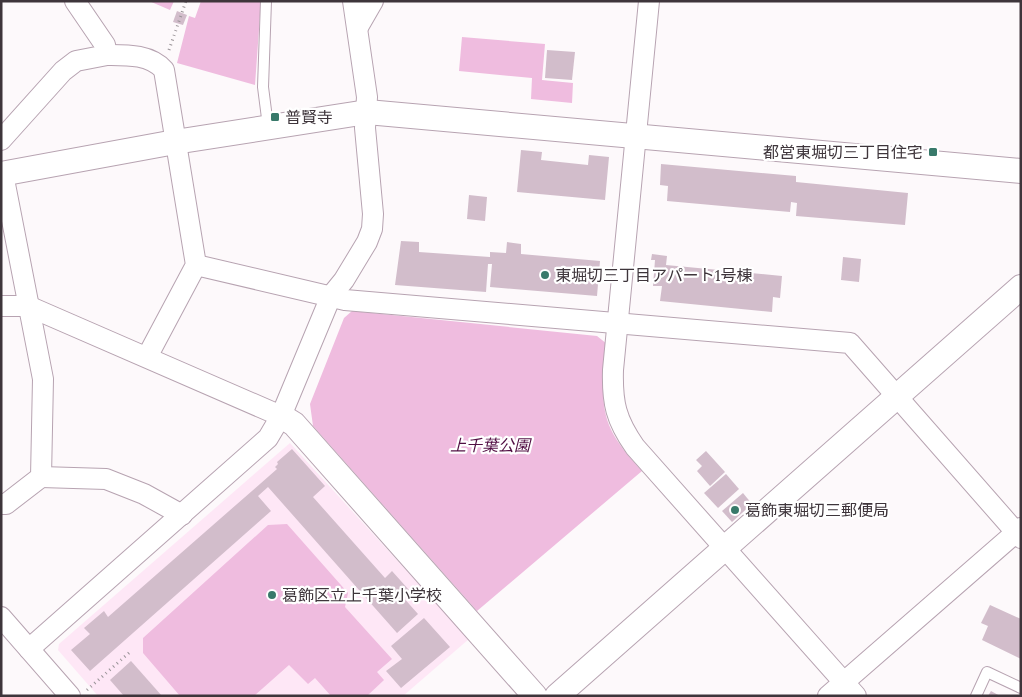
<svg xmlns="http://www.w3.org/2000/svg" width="1022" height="697" viewBox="0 0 1022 697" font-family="Lora,'Noto Sans JP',serif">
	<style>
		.built { fill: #fee7f6 }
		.green { fill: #efbcdf }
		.building { fill: #d2bdcb }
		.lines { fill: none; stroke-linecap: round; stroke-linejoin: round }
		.service-casing { stroke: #b7a3b1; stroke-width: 12 }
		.minor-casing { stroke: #b7a3b1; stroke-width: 22 }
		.tertiary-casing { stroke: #b7a3b1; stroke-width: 26 }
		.path { stroke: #9a9498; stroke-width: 3; stroke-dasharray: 1 4; stroke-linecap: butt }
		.service { stroke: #fff; stroke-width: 10 }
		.minor { stroke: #fff; stroke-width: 20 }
		.tertiary { stroke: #fff; stroke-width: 24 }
		.poi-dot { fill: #38796a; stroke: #fff; stroke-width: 2 }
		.labels { text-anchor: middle; stroke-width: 4.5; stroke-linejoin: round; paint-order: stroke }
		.poi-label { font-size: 16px; fill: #3e353b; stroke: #fff; text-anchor: start }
		.park-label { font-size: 16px; font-style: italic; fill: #510e43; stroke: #fff }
	</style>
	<rect width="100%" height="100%" fill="#fdf9fb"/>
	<polygon class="built" points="290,443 469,639 403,696 98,696 58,650 59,644"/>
	<g class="green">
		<polygon points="149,1 174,1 170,10"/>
		<polygon points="201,1 261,1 255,85 177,63 189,16 195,18"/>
		<polygon points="462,37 545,44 542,80 573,83 572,103 531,99 532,78 459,71"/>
		<path d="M352,311L597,336L607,344C601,407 597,423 642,471L477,611L313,426L310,404L344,318Z"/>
		<polygon points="287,524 348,593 345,607 392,659 377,672 384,680 367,696 331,696 315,678 308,684 289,665 254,696 180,696 143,653 143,638 268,525"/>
	</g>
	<g class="building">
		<polygon points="177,11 187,15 183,25 173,22"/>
		<polygon points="547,50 575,52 572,80 545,78"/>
		<polygon points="521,150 542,152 541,160 588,165 589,155 609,157 605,200 517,192"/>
		<polygon points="661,164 796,176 796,182 908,193 905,225 796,216 797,203 791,202 790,212 667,201 668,186 660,185"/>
		<polygon points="469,195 487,197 485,221 467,219"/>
		<polygon points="401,241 419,242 419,252 490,257 490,252 506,253 507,242 521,244 521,254 600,261 597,296 490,287 492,264 488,264 486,292 395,285"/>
		<polygon points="652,254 667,256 666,265 782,276 780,298 773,297 772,312 660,301 662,286 653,286 655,260 651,260"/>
		<polygon points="843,257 861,259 859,282 841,280"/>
		<polygon points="292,449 325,486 313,497 385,578 392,571 409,590 402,596 418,614 397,633 268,487 258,496 271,511 90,671 71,650 90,634 84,628 104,611 108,617 277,469 275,467 278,464 277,462"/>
		<polygon points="706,451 725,472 710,486 697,471 702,466 696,460"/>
		<polygon points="726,474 739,489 718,508 704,493"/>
		<polygon points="743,493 752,504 732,522 722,511"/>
		<polygon points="990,605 1021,619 1021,659 982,640 988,626 981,623"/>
		<polygon points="424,618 450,647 401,688 386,671 402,659 391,646"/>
		<polygon points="131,661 162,696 124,696 110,680"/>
		<polygon points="991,691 1000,696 988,696"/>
	</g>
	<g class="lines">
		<defs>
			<g id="service">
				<polyline points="266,1 263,87 268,126"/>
				<polyline points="976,696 987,672 1021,688"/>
			</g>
			<g id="minor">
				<path d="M649,1L613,370C612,403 616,420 635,447L856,696"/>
				<polyline points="358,27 373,1"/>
				<path d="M107,55C126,55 150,54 164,70L196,265L147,357"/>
				<polyline points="1,140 63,71 76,61 107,55 105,45 75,1"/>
				<polyline points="196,265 345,300 850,343 1021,538"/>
				<polyline points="1,306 28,306 281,416"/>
				<polyline points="41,477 106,479 144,494 182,515"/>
				<polyline points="1,504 6,504 41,477 43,379 3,174"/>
				<polyline points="1,617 70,696"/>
				<polyline points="29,649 268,438 281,416 331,296 344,280 367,242 372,229 373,214 365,128 367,97 353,1"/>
				<polyline points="828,696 1021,528"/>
			</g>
			<g id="tertiary">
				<polyline points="1,174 175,142 367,112 1021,171"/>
				<polyline points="281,416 294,424 535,696"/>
				<polyline points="557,696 1021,287"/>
			</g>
		</defs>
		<use href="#service" class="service-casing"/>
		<use href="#minor" class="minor-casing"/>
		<use href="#tertiary" class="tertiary-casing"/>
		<g class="path">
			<polyline points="169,50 186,1"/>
			<polyline points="87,690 130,652"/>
		</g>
		<use href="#service" class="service"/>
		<use href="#minor" class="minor"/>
		<use href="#tertiary" class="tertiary"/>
	</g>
	<g class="poi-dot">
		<rect x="270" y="112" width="10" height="10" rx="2.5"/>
		<rect x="928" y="147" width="10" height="10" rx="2.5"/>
		<circle cx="545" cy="275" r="5"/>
		<circle cx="735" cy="510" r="5"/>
		<circle cx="272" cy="595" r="5"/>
	</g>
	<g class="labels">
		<g class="poi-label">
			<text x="285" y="123">普賢寺</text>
			<text x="923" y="158" text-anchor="end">都営東堀切三丁目住宅</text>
			<text x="555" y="281">東堀切三丁目アパート1号棟</text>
			<text x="745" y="516">葛飾東堀切三郵便局</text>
			<text x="282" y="601">葛飾区立上千葉小学校</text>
		</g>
		<g class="park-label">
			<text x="490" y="451">上千葉公園</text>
		</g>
	</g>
	<rect width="1022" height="697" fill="none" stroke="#3e353b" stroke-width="5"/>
</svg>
